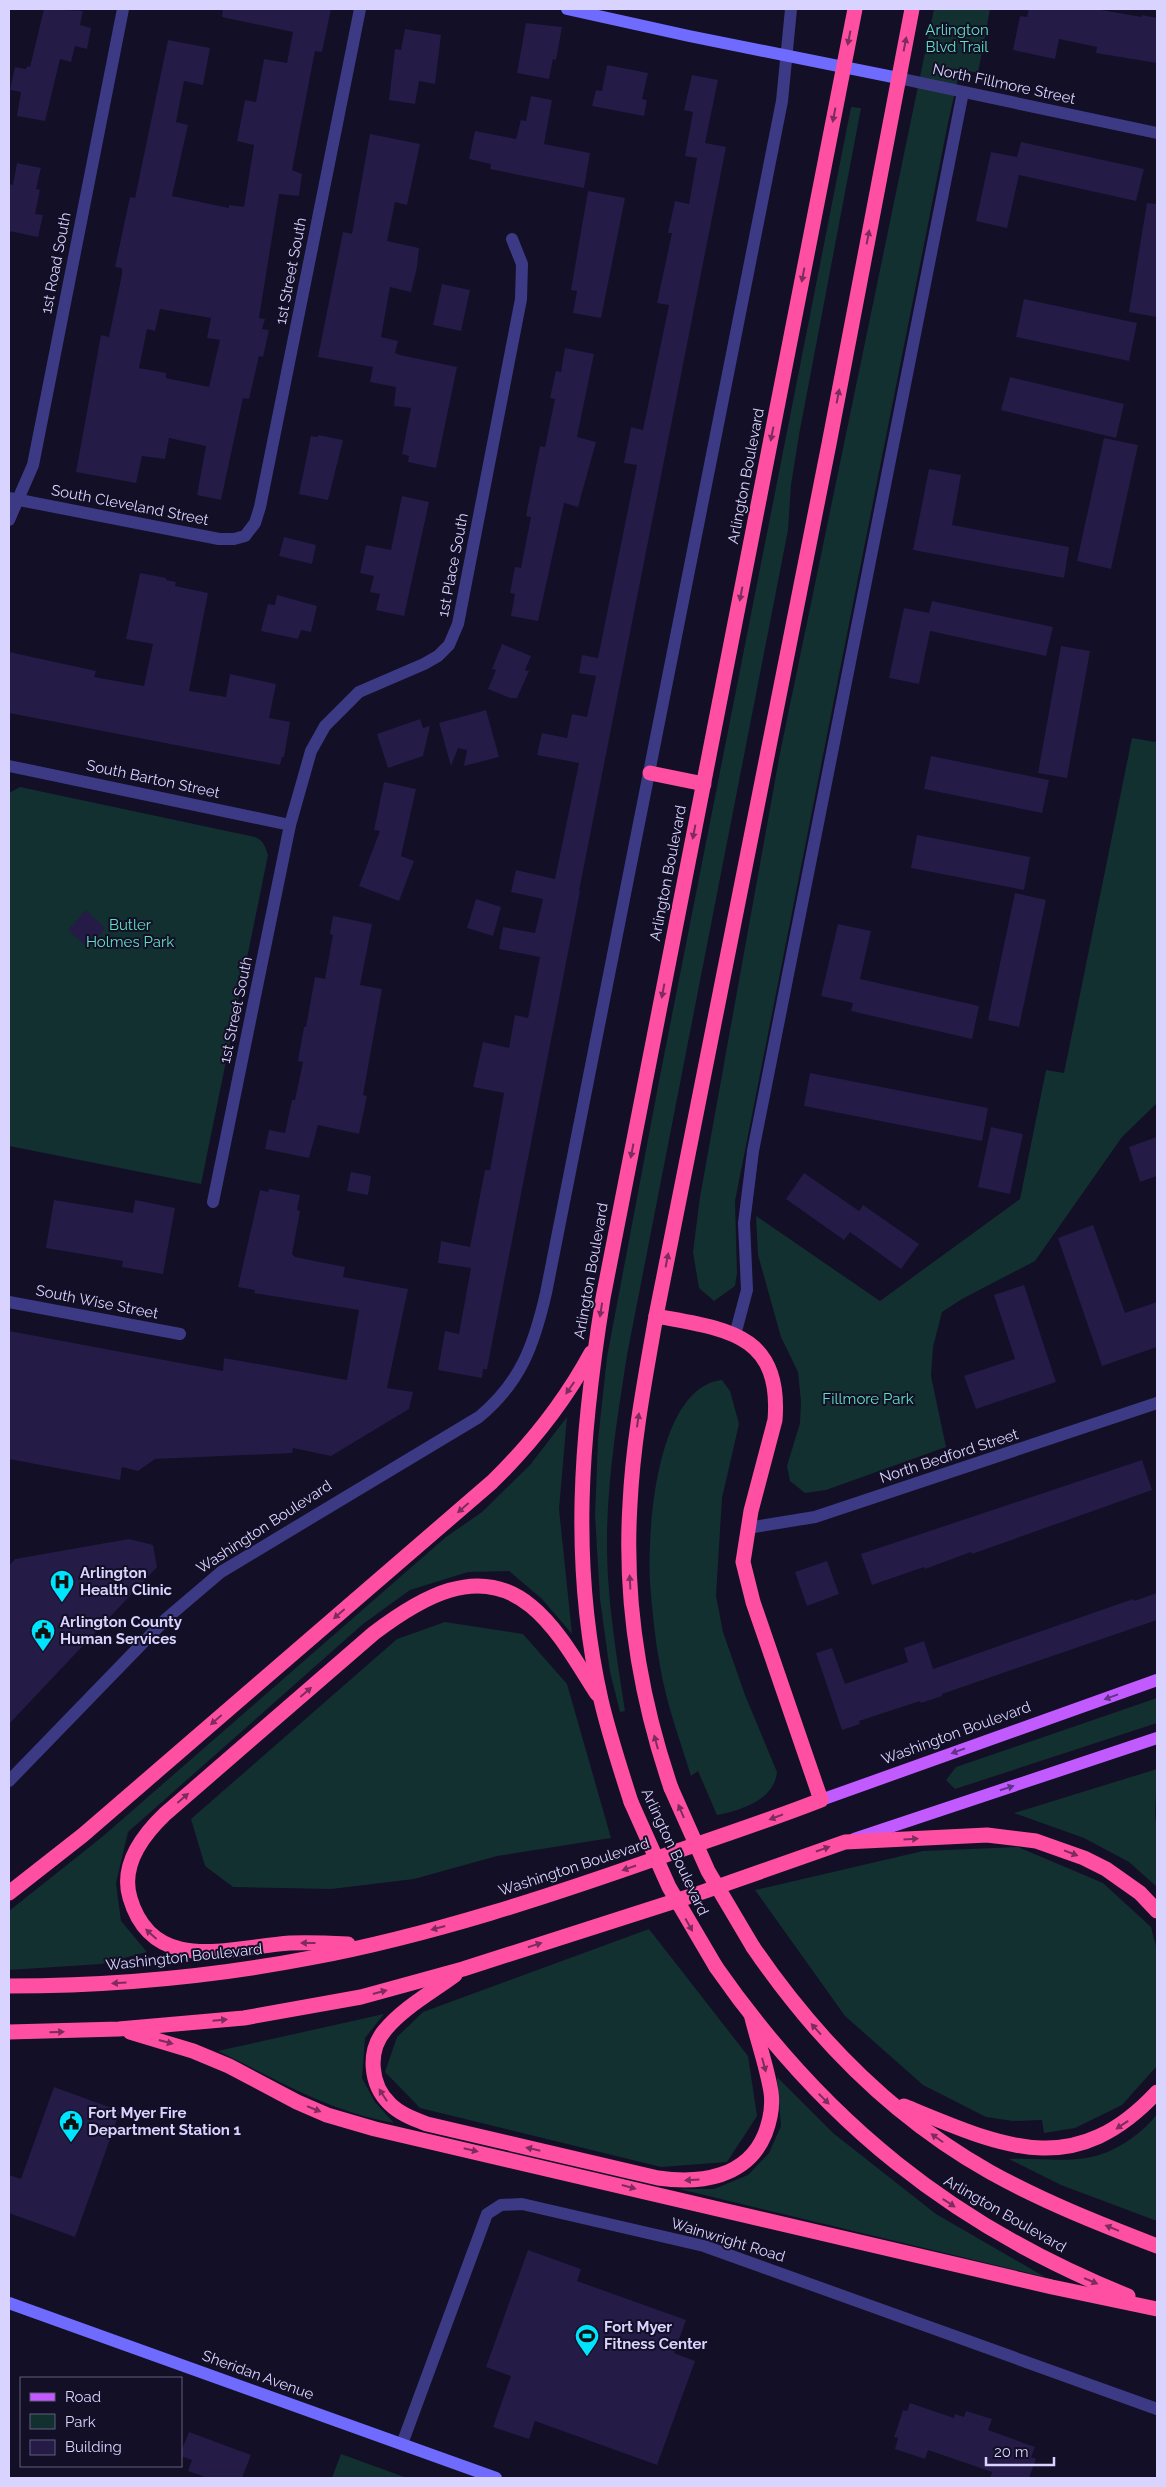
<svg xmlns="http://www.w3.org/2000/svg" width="1166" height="2487" viewBox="0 0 1166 2487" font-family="Raleway,sans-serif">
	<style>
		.green { fill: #12302f }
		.building { fill: #241b47; fill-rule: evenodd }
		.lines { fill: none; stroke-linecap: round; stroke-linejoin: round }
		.street { stroke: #3d3a85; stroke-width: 12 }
		.secondary { stroke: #6f6bff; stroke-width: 12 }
		.primary { stroke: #c25bff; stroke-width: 12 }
		.highway { stroke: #ff4fa3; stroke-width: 15 }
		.highway-bridge { stroke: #ff4fa3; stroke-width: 15 }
		.oneway { fill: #7d2c5e }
		.oneway2 { fill: #623188 }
		.labels { text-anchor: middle; stroke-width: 4; stroke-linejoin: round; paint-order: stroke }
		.park-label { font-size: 15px; fill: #5fe0c0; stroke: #130f26 }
		.street-label { font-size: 15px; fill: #d9d4ff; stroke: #130f26 }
		.poi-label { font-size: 15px; font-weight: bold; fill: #d9d4ff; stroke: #130f26; text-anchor: start }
	</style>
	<rect width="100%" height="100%" fill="#130f26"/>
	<g class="green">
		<polygon points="934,9 990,9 978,73 960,69 948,123 735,1201 737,1273 735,1286 714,1301 699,1288 693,1252 700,1197 780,753"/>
		<path d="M851,107L861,108L799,435L791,485L788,530L627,1355C617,1420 606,1486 607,1552C608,1606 617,1658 625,1711L620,1712L610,1672L600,1599L595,1515L598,1440L607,1357L659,1081Z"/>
		<polygon points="1132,738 1155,742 1157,739 1157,1103 1122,1137 1035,1261 962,1299 942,1312 933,1347 931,1376 946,1447 826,1490 805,1493 790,1481 787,1466 800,1423 801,1402 798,1372 781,1337 758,1255 756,1216 880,1301 1020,1199 1046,1070 1064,1073"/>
		<path d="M20,787L255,837C264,841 265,846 268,855L201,1184L9,1146V793Z"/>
		<path d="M722,1380L730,1391L739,1424L722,1498L716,1596L723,1632L745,1695L777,1772C774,1800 742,1810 717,1815L698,1771L691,1776C680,1740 666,1703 660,1666C655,1639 652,1610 650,1583C647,1532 656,1387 722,1380Z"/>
		<polygon points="567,1417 559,1509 572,1634 542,1599 509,1571 468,1572 410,1590 363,1624 128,1832 116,1883 121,1921 147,1952 101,1964 9,1970 9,1911 102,1837 446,1537 482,1512 530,1465"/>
		<polygon points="445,1622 523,1634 567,1684 611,1838 497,1856 414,1879 331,1889 233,1887 205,1866 191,1819 397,1639"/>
		<polygon points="1157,1698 1157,1723 955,1789 946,1780 956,1767"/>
		<polygon points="1157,1769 1155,1814 1157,1832 1157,1887 1129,1862 1084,1838 1014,1813"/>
		<polygon points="1018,1847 1103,1883 1151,1927 1157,1950 1156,2067 1122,2105 1075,2128 1044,2133 1042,2120 1013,2121 986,2117 923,2085 845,2016 755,1890 923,1851"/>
		<polygon points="649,1929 748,2056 757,2116 727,2162 661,2167 420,2108 385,2072 397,2037 423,2012"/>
		<path d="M384,2014L365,2038L362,2078L375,2102L394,2123C327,2111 278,2080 218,2051Z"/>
		<polygon points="777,2077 833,2133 936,2214 1045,2277 679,2189 714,2189 748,2175 769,2153 781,2126"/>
		<path d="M1157,2114V2221L1061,2185L1009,2159C1034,2158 1062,2162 1086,2158C1113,2154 1141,2135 1157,2114Z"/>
		<polygon points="341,2454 407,2478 332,2478"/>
	</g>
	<g class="building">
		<polygon points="44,9 83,11 80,25 91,28 87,49 75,46 71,62 60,59 45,121 17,116 21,92 10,90 15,67 26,69 27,66 30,67"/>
		<path d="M223,9H331L322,52L315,51L292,170L302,174L299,196L279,194L259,318L265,319L262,329L269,330L263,357L259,356L249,399L243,398L221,500L197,495L206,446L169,438L165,459L142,456L136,483L76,472L101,335L109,337L122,274V268L115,267L130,197L135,198L168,40L210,48L203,85L184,81L176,122L188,125L172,196L229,208V205L244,207L254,145L237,141L245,100L256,102L264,59L287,63L293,32L222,17ZM160,309L211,318L207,338L220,340L209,387L166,378V373L139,368L147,329L155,331Z"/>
		<polygon points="1029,9 1095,9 1142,17 1142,15 1157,18 1157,63 1096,53 1097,47 1059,39 1055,59 1013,50 1020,16 1027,17"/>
		<polygon points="526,23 562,27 556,60 553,59 549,79 517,73"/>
		<polygon points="405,29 441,35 435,84 419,81 415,104 389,100 395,49 401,50"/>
		<polygon points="607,65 648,73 642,99 647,100 644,116 592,106 596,90 602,91"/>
		<polygon points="692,75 718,80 705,143 726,147 579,891 580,891 487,1369 483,1369 482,1378 438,1370 445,1331 459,1334 471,1268 438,1263 441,1241 470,1247 485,1170 490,1170 504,1093 473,1087 483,1042 509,1048 515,1015 528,1018 540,957 499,949 503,927 535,933 543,899 511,892 516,870 555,879 579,763 537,755 542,733 567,738 572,714 587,717 596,676 579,673 582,655 598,658 637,465 624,463 631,427 643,430 669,305 657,303 672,233 668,233 675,201 689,204 697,158 685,156 693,112 684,110"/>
		<polygon points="531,96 552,100 544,144 590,153 584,188 490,169 491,164 469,159 475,131 516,139 521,120 526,121"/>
		<polygon points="370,134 420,144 407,205 395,202 387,241 419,248 417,267 411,292 390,287 381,337 398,341 395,353 400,355 457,367 436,468 408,462 409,456 402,454 411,408 394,406 396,387 370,382 373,367 318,357 343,232 352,234"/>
		<polygon points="1021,142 1144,169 1136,201 1019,175 1007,228 976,221 991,152 1017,157"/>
		<polygon points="17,163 41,168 36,189 40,190 35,214 43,215 38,237 9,231 9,184 13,185"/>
		<polygon points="588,191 625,198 601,318 573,313 577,291 571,290"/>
		<polygon points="1147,203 1157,204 1157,317 1129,312"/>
		<polygon points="442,284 470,290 461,331 433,325"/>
		<polygon points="1024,299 1137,323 1129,361 1016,337"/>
		<polygon points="565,348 594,354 577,437 596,442 578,507 564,503 538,621 511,616 515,594 510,593 515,567 521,568 531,517 526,516 540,446 545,447 555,399 550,398 556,371 561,372"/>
		<polygon points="1010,377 1124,404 1116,438 1001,410"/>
		<polygon points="318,435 343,440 328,500 299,494 311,436 318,437"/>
		<polygon points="1104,438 1138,445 1111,569 1077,561"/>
		<polygon points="929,469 961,475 952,525 1069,547 1064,578 913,550"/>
		<polygon points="402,496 429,502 404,616 376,610 380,594 370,592 374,576 360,573 366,545 391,550"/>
		<polygon points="284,537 316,545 312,564 279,556"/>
		<polygon points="140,573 166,578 166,580 176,582 175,586 208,593 189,691 226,697 230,674 276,684 269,718 290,722 284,757 282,757 280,765 9,713 9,652 96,671 94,677 144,686 153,644 126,639"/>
		<polygon points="277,595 317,606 311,632 301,630 298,639 261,631 268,604 275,605"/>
		<polygon points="932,601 1053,627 1046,656 930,631 919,684 889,678 904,608 929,613"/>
		<polygon points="502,644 531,656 525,670 529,671 517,698 510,698 488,689 496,670 492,669"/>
		<polygon points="1061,646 1090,651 1067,778 1038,773"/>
		<polygon points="486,710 499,757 464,766 467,750 458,748 451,766 439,723"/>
		<polygon points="420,719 423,728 430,726 423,756 388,768 377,734"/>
		<polygon points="931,756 1049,780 1042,813 924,789"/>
		<polygon points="384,782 416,789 401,856 414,861 399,901 359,886 380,831 374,830"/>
		<polygon points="917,835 1030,857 1024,890 911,868"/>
		<polygon points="1015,893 1046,900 1019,1027 988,1020"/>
		<polygon points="476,899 501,907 493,936 467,928"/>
		<polygon points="86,910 105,928 88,948 68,930"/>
		<polygon points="333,916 372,924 360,985 382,989 363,1095 367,1096 359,1134 318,1125 309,1158 265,1149 269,1130 285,1133 292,1100 295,1100 303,1062 298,1061 304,1027 306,1027 315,977 325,979 333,935 330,934"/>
		<polygon points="838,924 871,931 860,979 979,1006 972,1039 851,1011 853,1003 821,996"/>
		<polygon points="810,1073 988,1108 982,1141 804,1106"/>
		<polygon points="991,1127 1023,1134 1010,1194 978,1187"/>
		<polygon points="1157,1137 1157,1176 1140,1182 1129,1147"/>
		<polygon points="351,1172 371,1176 368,1195 347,1191"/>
		<polygon points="804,1173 859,1211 863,1205 919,1244 901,1269 850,1232 844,1240 786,1199"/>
		<polygon points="269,1189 300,1195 297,1210 300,1211 292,1254 295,1257 345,1267 343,1277 408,1289 387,1388 413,1392 409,1409 331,1456 293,1448 292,1453 155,1459 138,1471 122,1467 120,1480 9,1459 9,1331 223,1371 224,1358 347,1380 359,1310 254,1293 255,1290 238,1287 260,1190 268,1192"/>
		<polygon points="54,1200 133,1213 135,1200 175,1208 163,1274 122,1267 123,1261 46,1248"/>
		<polygon points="1093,1225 1125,1313 1157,1302 1157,1347 1102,1366 1058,1238"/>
		<polygon points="1024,1285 1056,1382 976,1409 964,1376 1015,1359 994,1295"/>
		<polygon points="1142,1460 1152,1490 972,1554 971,1552 925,1569 924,1567 872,1585 861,1554"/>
		<polygon points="129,1539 153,1545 157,1567 9,1724 9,1566 15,1559"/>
		<polygon points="827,1561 839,1594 807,1606 795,1572"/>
		<polygon points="1157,1593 1157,1620 942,1694 942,1696 921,1703 920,1701 859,1721 860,1724 842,1730 816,1653 832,1648 845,1684 908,1662 904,1648 924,1641 933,1669 1133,1599 1134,1601"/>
		<polygon points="54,2087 120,2111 75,2237 9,2213 9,2175 21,2179"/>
		<polygon points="528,2250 581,2269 577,2281 686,2320 674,2353 695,2361 657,2465 535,2421 529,2439 493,2427 511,2376 486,2367"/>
		<polygon points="910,2403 954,2418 955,2414 964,2417 966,2411 992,2419 988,2430 1035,2447 1031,2457 1036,2459 1029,2478 990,2478 992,2472 928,2450 925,2459 895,2449 898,2438 894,2437 897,2429 903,2410 907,2411"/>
		<polygon points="189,2432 251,2455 242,2478 208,2478 188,2471 192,2460 181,2456 181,2452"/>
	</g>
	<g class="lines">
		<g class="street">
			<polyline points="898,78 1157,133"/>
			<polyline points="9,498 219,539 234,539 245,536 255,523 260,507 360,9"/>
			<polyline points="9,520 33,465 123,9"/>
			<polyline points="9,766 290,825"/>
			<polyline points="213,1202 290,825 311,751 325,726 359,692 424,664 438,656 449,645 458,624 521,299 522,264 512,239"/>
			<polyline points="9,1302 180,1334"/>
			<polyline points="735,1335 747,1290 744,1223 753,1151 963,92"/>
			<polyline points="748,1528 815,1517 1157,1403"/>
			<path d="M9,1781L167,1618L221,1572L479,1417C521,1382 534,1345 546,1293L782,101L791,9"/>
			<polyline points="402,2444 487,2214 501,2205 522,2204 704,2246 1157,2409"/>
		</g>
		<g class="secondary">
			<polyline points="567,9 689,36 898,78"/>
			<polyline points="9,2303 496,2478"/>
		</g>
		<g class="primary">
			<polyline points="821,1800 1157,1680"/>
			<polyline points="854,1839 1157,1738"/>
		</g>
		<g class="highway">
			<polyline points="650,773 704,784"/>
			<path d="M671,1788C640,1697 624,1601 630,1504C633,1441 645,1379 656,1316L829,444L912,9"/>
			<path d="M631,1802C620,1768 609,1734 601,1700C570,1563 581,1435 603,1298L855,9"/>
			<path d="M9,1893L83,1835L492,1482C531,1444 565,1401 591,1353"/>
			<path d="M348,1944C329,1943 309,1942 290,1943C231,1947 153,1976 130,1898C120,1865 143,1835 165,1814L374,1633C419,1599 478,1562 531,1606C559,1629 578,1665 597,1694"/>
			<path d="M753,1947C815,2038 894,2118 990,2172C1044,2202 1100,2224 1157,2246"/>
			<path d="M716,1967C823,2121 953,2226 1128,2296"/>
			<path d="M455,1975C432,1992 403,2008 385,2030C367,2051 370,2085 390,2104C400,2114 414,2119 427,2124L658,2178C700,2184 747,2178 765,2134C770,2121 773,2106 771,2092C767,2067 758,2042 752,2018"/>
			<path d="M9,1986C110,1986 211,1977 310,1958C432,1935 550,1896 666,1855C718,1837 770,1820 821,1800L753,1602L743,1562L751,1511L775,1420C782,1332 724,1329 656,1316"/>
			<polyline points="9,2032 119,2029 244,2018 361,1997 463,1969 694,1895 845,1842 987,1835 1036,1841 1084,1858 1106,1869 1140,1893 1157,1911"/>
			<polyline points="130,2032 193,2051 229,2066 297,2102 327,2115 375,2129 1052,2287 1157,2309"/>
			<path d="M904,2106C1002,2146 1073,2182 1157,2092"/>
		</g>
		<g class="highway-bridge">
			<polyline points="671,1788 708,1871 753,1947"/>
			<polyline points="631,1802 669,1887 716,1967"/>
		</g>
	</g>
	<defs><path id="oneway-solid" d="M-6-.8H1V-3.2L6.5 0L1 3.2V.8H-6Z" transform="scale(1.25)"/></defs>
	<g class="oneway">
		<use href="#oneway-solid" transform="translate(849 38) rotate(101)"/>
		<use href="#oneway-solid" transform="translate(905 44) rotate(-79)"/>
		<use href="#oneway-solid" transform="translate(834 115) rotate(101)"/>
		<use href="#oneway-solid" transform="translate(868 237) rotate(-79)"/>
		<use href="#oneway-solid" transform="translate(803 275) rotate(101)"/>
		<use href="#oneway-solid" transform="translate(838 396) rotate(-79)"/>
		<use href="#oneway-solid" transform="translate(772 434) rotate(101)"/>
		<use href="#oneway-solid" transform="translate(741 594) rotate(101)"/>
		<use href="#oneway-solid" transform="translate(694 832) rotate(101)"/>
		<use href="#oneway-solid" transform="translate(663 991) rotate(101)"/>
		<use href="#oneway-solid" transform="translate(632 1151) rotate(101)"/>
		<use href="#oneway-solid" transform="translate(667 1260) rotate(-79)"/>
		<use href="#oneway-solid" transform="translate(601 1310) rotate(99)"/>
		<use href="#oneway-solid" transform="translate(570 1388) rotate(125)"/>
		<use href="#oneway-solid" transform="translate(638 1420) rotate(-82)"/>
		<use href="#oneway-solid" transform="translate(463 1508) rotate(139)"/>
		<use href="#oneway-solid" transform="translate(630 1582) rotate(-93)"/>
		<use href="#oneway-solid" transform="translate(339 1614) rotate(139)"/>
		<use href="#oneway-solid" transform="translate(306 1692) rotate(-41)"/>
		<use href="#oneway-solid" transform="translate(216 1720) rotate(139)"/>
		<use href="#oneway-solid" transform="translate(656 1742) rotate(-105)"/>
		<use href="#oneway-solid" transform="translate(183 1798) rotate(-41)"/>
		<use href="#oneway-solid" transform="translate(681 1811) rotate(-113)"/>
		<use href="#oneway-solid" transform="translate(776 1817) rotate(159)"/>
		<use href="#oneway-solid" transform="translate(911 1839) rotate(-3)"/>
		<use href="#oneway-solid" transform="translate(823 1849) rotate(-19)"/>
		<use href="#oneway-solid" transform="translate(1071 1853) rotate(21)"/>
		<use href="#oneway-solid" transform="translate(629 1868) rotate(161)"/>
		<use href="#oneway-solid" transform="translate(689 1925) rotate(61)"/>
		<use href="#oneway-solid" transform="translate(438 1928) rotate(165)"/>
		<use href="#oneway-solid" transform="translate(151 1934) rotate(-138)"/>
		<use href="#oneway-solid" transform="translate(308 1943) rotate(-180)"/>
		<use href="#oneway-solid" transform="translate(535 1945) rotate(-18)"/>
		<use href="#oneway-solid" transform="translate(119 1983) rotate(177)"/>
		<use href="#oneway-solid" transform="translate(380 1992) rotate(-15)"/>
		<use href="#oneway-solid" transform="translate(220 2020) rotate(-5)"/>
		<use href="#oneway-solid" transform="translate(816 2029) rotate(-132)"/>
		<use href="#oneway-solid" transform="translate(57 2032) rotate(-2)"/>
		<use href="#oneway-solid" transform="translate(166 2042) rotate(15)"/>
		<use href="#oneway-solid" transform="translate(764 2065) rotate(75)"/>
		<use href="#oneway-solid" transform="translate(383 2095) rotate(-123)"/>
		<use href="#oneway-solid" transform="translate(824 2099) rotate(45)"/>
		<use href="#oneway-solid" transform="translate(314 2109) rotate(22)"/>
		<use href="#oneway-solid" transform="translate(1122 2125) rotate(146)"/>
		<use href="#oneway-solid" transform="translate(937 2138) rotate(-145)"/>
		<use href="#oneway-solid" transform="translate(533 2149) rotate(-167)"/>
		<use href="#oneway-solid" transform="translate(471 2150) rotate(13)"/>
		<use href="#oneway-solid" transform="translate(692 2180) rotate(176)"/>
		<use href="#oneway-solid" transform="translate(629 2187) rotate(15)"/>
		<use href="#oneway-solid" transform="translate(949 2203) rotate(33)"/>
		<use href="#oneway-solid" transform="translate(1112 2228) rotate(-158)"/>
		<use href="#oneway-solid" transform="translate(1091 2281) rotate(23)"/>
	</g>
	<g class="oneway2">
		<use href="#oneway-solid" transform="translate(1111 1697) rotate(160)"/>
		<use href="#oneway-solid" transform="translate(958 1751) rotate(160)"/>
		<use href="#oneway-solid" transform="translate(1007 1788) rotate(-18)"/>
	</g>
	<defs>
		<symbol id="hospital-pin" viewBox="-11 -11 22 30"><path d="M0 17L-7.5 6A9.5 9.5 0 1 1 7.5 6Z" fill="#00e5ff" stroke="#130f26"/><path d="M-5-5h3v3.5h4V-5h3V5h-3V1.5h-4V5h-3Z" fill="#111"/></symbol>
		<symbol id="civic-pin" viewBox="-11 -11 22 30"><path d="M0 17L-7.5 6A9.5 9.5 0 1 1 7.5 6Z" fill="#00e5ff" stroke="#130f26"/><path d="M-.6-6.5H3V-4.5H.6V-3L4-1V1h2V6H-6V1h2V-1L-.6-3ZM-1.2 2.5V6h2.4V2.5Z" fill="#111"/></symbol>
		<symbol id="stadium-pin" viewBox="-11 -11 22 30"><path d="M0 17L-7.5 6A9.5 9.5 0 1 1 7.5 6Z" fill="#00e5ff" stroke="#130f26"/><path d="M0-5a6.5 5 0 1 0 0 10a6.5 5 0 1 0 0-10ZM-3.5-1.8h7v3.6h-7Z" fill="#111"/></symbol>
	</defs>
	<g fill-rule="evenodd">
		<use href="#hospital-pin" x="48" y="1568" width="28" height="38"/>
		<use href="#civic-pin" x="29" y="1617" width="28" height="38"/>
		<use href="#civic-pin" x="57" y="2108" width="28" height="38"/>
		<use href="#stadium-pin" x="573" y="2322" width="28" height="38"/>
	</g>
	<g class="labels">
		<g class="park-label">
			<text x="957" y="35">Arlington<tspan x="957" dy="17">Blvd Trail</tspan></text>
			<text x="130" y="930">Butler<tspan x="130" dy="17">Holmes Park</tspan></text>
			<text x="868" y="1404">Fillmore Park</text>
		</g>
		<g class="street-label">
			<text transform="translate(1004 84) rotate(12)" y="5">North Fillmore Street</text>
			<text transform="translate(56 263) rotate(-79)" y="5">1st Road South</text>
			<text transform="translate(291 271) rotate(-79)" y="5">1st Street South</text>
			<text transform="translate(746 476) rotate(-79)" y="5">Arlington Boulevard</text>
			<text transform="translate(130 505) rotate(11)" y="5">South Cleveland Street</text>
			<text transform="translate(453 565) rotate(-79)" y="5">1st Place South</text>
			<text transform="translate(153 779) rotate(12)" y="5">South Barton Street</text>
			<text transform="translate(668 873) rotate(-79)" y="5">Arlington Boulevard</text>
			<text transform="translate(236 1010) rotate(-78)" y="5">1st Street South</text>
			<text transform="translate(591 1271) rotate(-80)" y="5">Arlington Boulevard</text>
			<text transform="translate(97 1302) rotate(11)" y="5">South Wise Street</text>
			<text transform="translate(949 1456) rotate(-18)" y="5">North Bedford Street</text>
			<text transform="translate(264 1527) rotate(-33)" y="5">Washington Boulevard</text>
			<text transform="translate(956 1733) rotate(-20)" y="5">Washington Boulevard</text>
			<text transform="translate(675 1852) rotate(65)" y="5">Arlington Boulevard</text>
			<text transform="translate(574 1867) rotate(-18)" y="5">Washington Boulevard</text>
			<text transform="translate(184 1957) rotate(-6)" y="5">Washington Boulevard</text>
			<text transform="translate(1005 2214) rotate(30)" y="5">Arlington Boulevard</text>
			<text transform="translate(728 2240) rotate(17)" y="5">Wainwright Road</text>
			<text transform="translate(258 2375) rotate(20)" y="5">Sheridan Avenue</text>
		</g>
		<g class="poi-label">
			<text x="80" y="1578">Arlington<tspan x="80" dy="17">Health Clinic</tspan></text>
			<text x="60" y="1627">Arlington County<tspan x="60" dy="17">Human Services</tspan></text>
			<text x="88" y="2118">Fort Myer Fire<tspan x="88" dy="17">Department Station 1</tspan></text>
			<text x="604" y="2332">Fort Myer<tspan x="604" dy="17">Fitness Center</tspan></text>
		</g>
	</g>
	<rect width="1166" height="2487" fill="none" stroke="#d9d4ff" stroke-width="20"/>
	<rect x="20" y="2377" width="162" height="90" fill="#130f26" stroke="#625e7d"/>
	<rect x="30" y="2393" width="25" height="8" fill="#c25bff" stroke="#625e7d"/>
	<text x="65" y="2402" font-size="15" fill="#d9d4ff">Road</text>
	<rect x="30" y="2414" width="25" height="15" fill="#12302f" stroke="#625e7d"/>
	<text x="65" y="2427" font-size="15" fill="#d9d4ff">Park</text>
	<rect x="30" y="2440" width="25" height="15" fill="#241b47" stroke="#625e7d"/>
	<text x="65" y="2452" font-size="15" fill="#d9d4ff">Building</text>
	<path d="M986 2457v8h68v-8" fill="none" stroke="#d9d4ff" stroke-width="2.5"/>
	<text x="994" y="2457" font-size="15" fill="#d9d4ff" stroke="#130f26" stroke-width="4" paint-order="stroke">20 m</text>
</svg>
